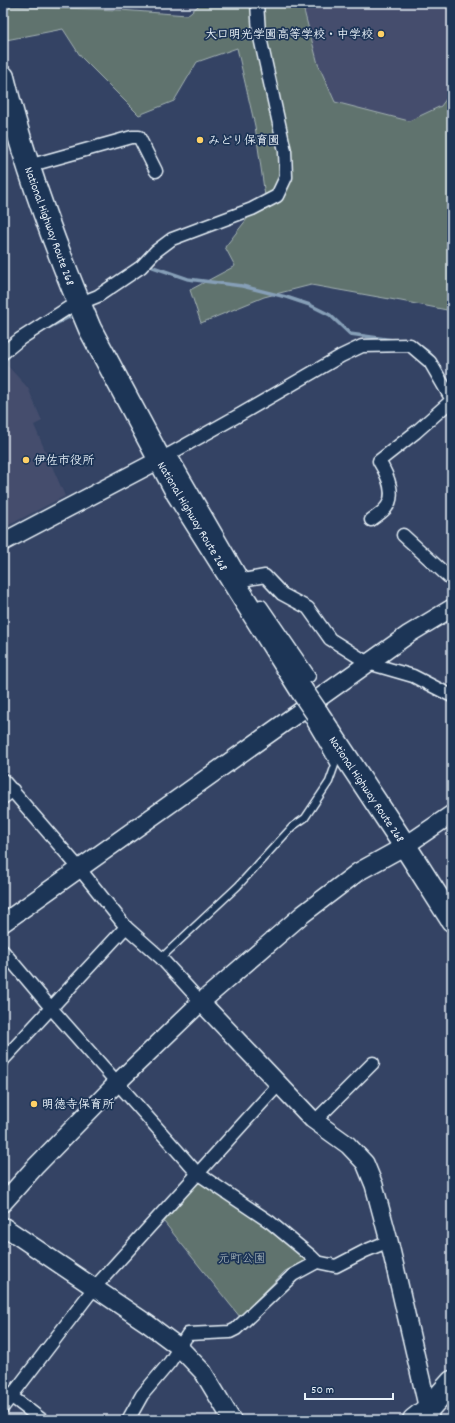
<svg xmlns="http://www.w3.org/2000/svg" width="455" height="1423" viewBox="0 0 455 1423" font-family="Dekko,'Klee One',sans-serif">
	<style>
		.built { fill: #444d6d }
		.green { fill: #60736e; stroke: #a4b2b3 }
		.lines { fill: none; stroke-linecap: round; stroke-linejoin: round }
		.stream { stroke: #869fb7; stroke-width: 3.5 }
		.lane-casing { stroke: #e8f1f8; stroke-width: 9 }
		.street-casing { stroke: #e8f1f8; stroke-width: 15 }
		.secondary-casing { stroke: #e8f1f8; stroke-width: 20 }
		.highway-casing { stroke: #e8f1f8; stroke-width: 25 }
		.lane { stroke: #1d3557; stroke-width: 6 }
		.street { stroke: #1d3557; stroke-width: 12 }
		.secondary { stroke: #1d3557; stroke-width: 17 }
		.highway { stroke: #1d3557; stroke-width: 22 }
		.highway-bridge-casing { stroke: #e8f1f8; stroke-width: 25; stroke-linecap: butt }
		.highway-bridge { stroke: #1d3557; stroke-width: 22 }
		.poi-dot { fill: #ffd166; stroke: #1d3557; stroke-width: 1.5 }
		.labels { text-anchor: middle; stroke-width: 3.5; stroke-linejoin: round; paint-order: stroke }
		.poi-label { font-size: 12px; font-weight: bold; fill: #e8f1f8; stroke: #1d3557; text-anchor: start }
		.street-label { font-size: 12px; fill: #e8f1f8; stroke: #1d3557 }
		.park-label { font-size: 12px; fill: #b2bfc1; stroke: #1d3557 }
	</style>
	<rect width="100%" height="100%" fill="#344364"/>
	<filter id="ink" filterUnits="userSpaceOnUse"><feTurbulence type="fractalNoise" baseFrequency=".025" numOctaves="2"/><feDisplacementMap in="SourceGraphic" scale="8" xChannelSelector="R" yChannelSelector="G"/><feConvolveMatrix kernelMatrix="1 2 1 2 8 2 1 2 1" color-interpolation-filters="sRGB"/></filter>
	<g filter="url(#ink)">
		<g class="built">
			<polygon points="302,3 452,3 452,91 441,106 409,121 334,102 318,64"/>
			<polygon points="5,363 28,388 42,421 34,425 65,496 3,528 3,365"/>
		</g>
		<g class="green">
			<polygon points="202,3 302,3 318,64 335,102 409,121 441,106 452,91 452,311 401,301 311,285 264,297 201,323 190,290 235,266 225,247 265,196 255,126 237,48 197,62 174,101 139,115 81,57 63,29 6,40 3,18 3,6 120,10 187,15"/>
			<polygon points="201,1182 306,1255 307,1259 305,1263 285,1271 240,1317 164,1222 197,1184"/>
		</g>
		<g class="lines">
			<g class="stream">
				<polyline points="153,267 188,279 242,286 286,297 310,305 330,315 350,334 393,340"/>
				<polyline points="42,331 69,317"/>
				<polyline points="418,345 427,351 432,356"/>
				<polyline points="3,361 10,355"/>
			</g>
			<defs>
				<polyline id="lane" points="161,958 238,886 292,827 305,818 329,782 335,765 305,714"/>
				<g id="street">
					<polyline points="28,166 132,137 139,137 156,171"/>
					<polyline points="3,353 20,339 68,308 98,296 141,267 156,251 172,239 252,209 277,196 286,177 285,151 259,33 257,3"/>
					<polyline points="170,454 243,580 265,576 282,594 308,608 330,639 368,663 413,676 452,696"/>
					<path d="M159,460L241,414L341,356L362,346L410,345L430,362L452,400L416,432L379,461C387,474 398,497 384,510C380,514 375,517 371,520"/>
					<polyline points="403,535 452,580"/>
					<polyline points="261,606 309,676"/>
					<polyline points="3,780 79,868 126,927 161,958 201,1002"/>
					<polyline points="3,798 13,790"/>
					<polyline points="3,951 51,1008 197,1173 270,1222 311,1256 317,1262"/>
					<polyline points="3,1060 126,927"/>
					<polyline points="315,1121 373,1063"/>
					<polyline points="3,1390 42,1420"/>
					<polyline points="3,1407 94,1288 279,1084"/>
					<polyline points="128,1420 142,1395 170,1362 188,1334 230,1332 236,1329 293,1275 317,1262 336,1266 365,1251 389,1241"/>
				</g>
				<g id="secondary">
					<polyline points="3,542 159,460"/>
					<polyline points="3,923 409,634 452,608"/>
					<polyline points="201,1002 312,1119 348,1145 365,1163 374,1185 389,1241 430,1418"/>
					<polyline points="3,1203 35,1167 117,1083 201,1002 303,914 358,872 405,846 452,814"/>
					<polyline points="3,1226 148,1324 179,1347 203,1372 232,1420"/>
				</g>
				<g id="highway">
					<path d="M3,77C24,163 55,247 90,329L178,494L302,691"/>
					<polyline points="317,713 405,846 452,920"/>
					<polyline points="414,1420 428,1409 452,1382"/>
				</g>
			</defs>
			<use href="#lane" class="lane-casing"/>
			<use href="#street" class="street-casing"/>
			<use href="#secondary" class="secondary-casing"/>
			<use href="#highway" class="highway-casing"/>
			<use href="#lane" class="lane"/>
			<use href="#street" class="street"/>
			<use href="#secondary" class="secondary"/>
			<use href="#highway" class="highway"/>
			<defs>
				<polyline id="highway-bridge" points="302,691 317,713"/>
			</defs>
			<use href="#highway-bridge" class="highway-bridge-casing"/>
			<use href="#highway-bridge" class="highway-bridge"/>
		</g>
	</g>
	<g class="poi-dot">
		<circle cx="381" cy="34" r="4"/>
		<circle cx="200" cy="140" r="4"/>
		<circle cx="26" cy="460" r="4"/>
		<circle cx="34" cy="1104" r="4"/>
	</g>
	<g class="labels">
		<g class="poi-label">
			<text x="373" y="38" text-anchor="end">大口明光学園高等学校・中学校</text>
			<text x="208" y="144">みどり保育園</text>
			<text x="34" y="464">伊佐市役所</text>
			<text x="42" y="1108">明徳寺保育所</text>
		</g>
		<g class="street-label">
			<text transform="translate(50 226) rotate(70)" y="4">National Highway Route 268</text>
			<text transform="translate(193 516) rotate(59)" y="4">National Highway Route 268</text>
			<text transform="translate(367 789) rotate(56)" y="4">National Highway Route 268</text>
		</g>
		<g class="park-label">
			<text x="242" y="1262">元町公園</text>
		</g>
	</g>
	<rect width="455" height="1423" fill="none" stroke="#1d3557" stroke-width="16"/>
	<rect x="8" y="8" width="439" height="1407" fill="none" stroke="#e8f1f8" stroke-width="1.5" filter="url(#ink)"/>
	<path d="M305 1393v6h88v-6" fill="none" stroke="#e8f1f8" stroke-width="2"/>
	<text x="311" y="1393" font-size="12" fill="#e8f1f8" stroke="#1d3557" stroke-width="3" paint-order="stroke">50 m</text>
</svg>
